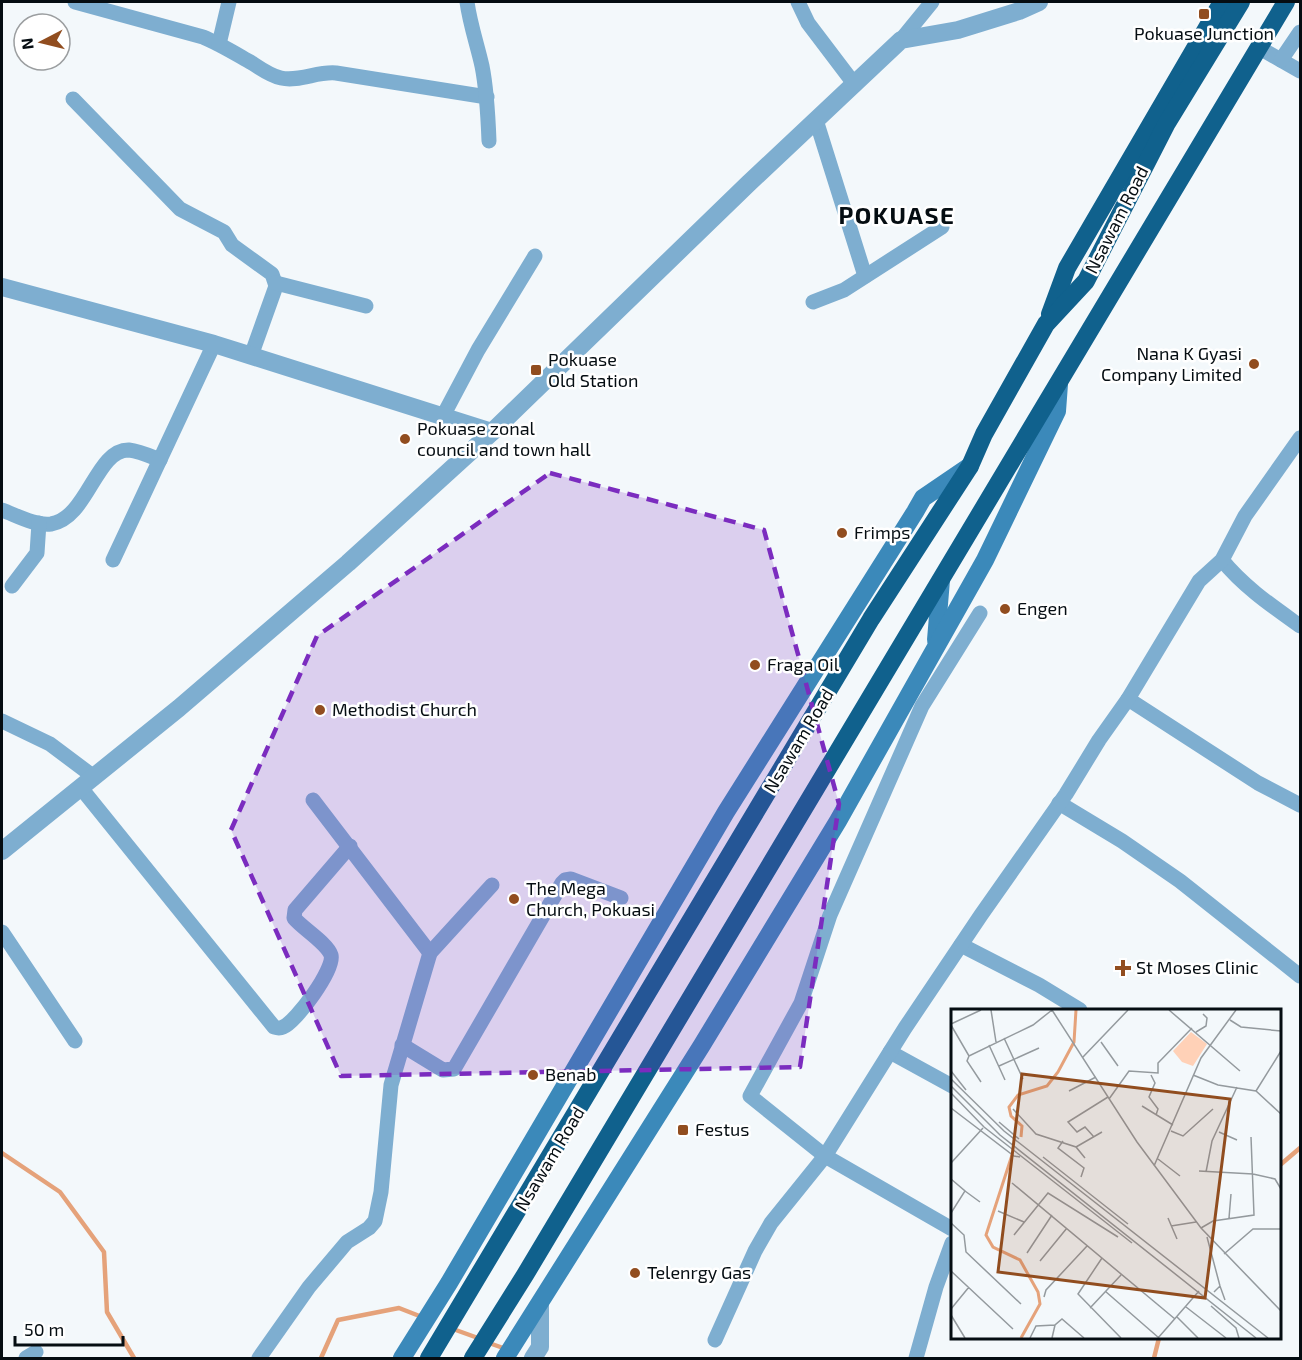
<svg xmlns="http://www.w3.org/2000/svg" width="1302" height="1360" viewBox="0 0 1302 1360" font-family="'Exo 2',sans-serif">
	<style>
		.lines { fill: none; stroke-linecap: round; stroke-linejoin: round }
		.stream { stroke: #e5a27a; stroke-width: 4.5 }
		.minor { stroke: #7eaed0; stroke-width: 15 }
		.tertiary { stroke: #7eaed0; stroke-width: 18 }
		.secondary { stroke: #3b89ba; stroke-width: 18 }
		.trunk { stroke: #10618d; stroke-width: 18 }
		.marked { fill: #7b2cbf; fill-opacity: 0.2; stroke: #7b2cbf; stroke-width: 4.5; stroke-dasharray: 12 8; stroke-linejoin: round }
		.poi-dot { fill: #914d1f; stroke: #fff; stroke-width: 2 }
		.labels { text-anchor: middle; stroke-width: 5; stroke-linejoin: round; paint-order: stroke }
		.poi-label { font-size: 18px; fill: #050d12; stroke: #fff; text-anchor: start }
		.street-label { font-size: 18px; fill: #050d12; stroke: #fff }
		.district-label { font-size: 24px; font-weight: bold; letter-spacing: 1.5px; fill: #050d12; stroke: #fff }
		.inset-river { fill: none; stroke: #e5a27a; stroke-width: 3 }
		.inset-road { fill: none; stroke: #949a9e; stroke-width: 1.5 }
		.view { fill: #914d1f; fill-opacity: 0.15; stroke: #914d1f; stroke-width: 3 }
		.inset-edge { fill: none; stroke: #050d12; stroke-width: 3 }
	</style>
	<rect width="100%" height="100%" fill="#f3f8fb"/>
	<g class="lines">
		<g class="stream">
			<polyline points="2,1153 60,1192 104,1252 107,1312 134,1358"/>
			<polyline points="1280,1165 1300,1148"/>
			<polyline points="453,1329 478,1338"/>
			<polyline points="489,1343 506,1349"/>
			<polyline points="321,1358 338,1320 399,1308 422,1317"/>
			<polyline points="1154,1358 1159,1338"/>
		</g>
		<g class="minor">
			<path d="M75,2L203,37C220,44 236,54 252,63C261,69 271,76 281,78C299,82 318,71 336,73L487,97"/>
			<path d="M467,2C470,24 477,44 482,66C487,91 488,115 489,141"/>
			<polyline points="798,2 808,23 855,85"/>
			<polyline points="901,40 932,2"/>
			<polyline points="219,44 229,2"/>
			<polyline points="1258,47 1300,71"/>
			<polyline points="1281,60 1300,32"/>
			<polyline points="73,99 180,209 224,232 232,245 272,274 276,286 251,356"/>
			<polyline points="816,120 865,276"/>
			<polyline points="276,283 366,306"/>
			<polyline points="813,302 844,290 942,227"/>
			<polyline points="443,416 478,350 535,256"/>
			<path d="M2,510C16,515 35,526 51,524C88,518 96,449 129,450C139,451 150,456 160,460"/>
			<polyline points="113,560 214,344"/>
			<path d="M1222,560C1244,587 1272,606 1300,626"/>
			<polyline points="12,586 37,553 39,523"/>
			<polyline points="1128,699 1258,783 1300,805"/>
			<polyline points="2,721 50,744 94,777"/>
			<path d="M81,788L274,1027C277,1028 279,1029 283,1027C296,1022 335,969 331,955C327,943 302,928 294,918L295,910L350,846"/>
			<polyline points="313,800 430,953"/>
			<polyline points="1059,803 1122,841 1180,881 1300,976"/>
			<polyline points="2,932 75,1041"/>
			<polyline points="961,945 1039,985 1080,1010"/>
			<polyline points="402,1045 443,1070 454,1069 562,883 565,880 571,879 621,898"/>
			<polyline points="890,1052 952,1086"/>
			<polyline points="952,1229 825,1156 750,1096 801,1003 830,915 922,706 980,613"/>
			<polyline points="715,1340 755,1251 771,1223 825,1156 905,1028 981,915 1066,794 1099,740 1128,699 1199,581 1222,560 1245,516 1300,438"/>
			<polyline points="26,1358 36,1352"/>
			<polyline points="259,1358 309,1287 347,1242 369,1228 375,1221 381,1192 391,1085 430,953 492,885"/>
			<polyline points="916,1358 936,1287 952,1243"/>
		</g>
		<g class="tertiary">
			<polyline points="2,287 214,344 492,432"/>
			<polyline points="2,851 179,708 348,563 492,432 749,183 901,40 958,30 1019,11 1039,2"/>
			<polyline points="533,1358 540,1347 540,1304"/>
		</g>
		<g class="secondary">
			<polyline points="936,640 941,580"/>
			<polyline points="402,1358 449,1283 726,812 915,512 923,498 970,466"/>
			<polyline points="505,1358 702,1045 838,821 985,560 1057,411 1059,384"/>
		</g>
		<g class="trunk">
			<polyline points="1050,314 1067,268 1222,2"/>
			<polyline points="429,1358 871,619 970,466 984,434 1046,324 1086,281 1167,123 1241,2"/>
			<polyline points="473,1358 525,1275 1286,2"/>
		</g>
	</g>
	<path class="marked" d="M550,473L764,530L839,804L800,1067L341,1076L231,830L317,636Z"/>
	<g class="poi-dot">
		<rect x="1198" y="8" width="12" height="12" rx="3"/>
		<circle cx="1254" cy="364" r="6"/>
		<rect x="530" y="364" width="12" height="12" rx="3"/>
		<circle cx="405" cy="439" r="6"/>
		<circle cx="842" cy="533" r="6"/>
		<circle cx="1005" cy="609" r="6"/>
		<circle cx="755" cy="665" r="6"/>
		<circle cx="320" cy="710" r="6"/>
		<circle cx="514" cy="899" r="6"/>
		<path d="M1120 959h6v6h6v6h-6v6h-6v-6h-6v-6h6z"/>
		<circle cx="533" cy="1075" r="6"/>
		<rect x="677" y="1124" width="12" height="12" rx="3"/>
		<circle cx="635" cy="1273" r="6"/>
	</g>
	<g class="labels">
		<g class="poi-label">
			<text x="1204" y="40" text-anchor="middle">Pokuase Junction</text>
			<text x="1242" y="360" text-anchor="end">Nana K Gyasi<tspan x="1242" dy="21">Company Limited</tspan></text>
			<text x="548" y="366">Pokuase<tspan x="548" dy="21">Old Station</tspan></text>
			<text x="417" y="435">Pokuase zonal<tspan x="417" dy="21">council and town hall</tspan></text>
			<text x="854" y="539">Frimps</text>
			<text x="1017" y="615">Engen</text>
			<text x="767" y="671">Fraga Oil</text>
			<text x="332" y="716">Methodist Church</text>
			<text x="526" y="895">The Mega<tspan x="526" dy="21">Church, Pokuasi</tspan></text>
			<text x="1136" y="974">St Moses Clinic</text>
			<text x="545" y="1081">Benab</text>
			<text x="695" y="1136">Festus</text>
			<text x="647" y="1279">Telenrgy Gas</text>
		</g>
		<g class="street-label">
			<text transform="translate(1117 220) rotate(-63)" y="6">Nsawam Road</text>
			<text transform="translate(799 741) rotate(-59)" y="6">Nsawam Road</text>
			<text transform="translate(550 1159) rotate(-59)" y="6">Nsawam Road</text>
		</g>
		<g class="district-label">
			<text x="897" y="224">POKUASE</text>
		</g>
	</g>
	<g transform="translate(951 1009)">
		<rect width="330" height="330" fill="#f3f8fb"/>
		<path d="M240,23L256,35L242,57L231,53L222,42Z" fill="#ffd1b7"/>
		<path class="inset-river" d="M70,128L71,117L60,107L58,98L67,86L96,77L107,63L123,33L125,1M61,146L35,226L42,238L69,251L87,283L89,295L70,329"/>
		<path class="inset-road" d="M40,1L45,33M101,1L186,133L250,219L330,302M218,1L289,62M279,11L290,18L330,22M0,15L30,1M0,16L18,47L82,16L101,1M245,23L255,17L256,9L252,5M53,29L72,70M150,33L167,57M38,36L54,71M18,47L16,52L30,73M132,48L177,1M48,57L88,39M0,62L15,81M200,66L204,74L198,88L207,100L205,106M242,66L267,76L305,82L330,105M0,70L53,122L317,329M0,77L49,126L305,329M118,82L145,68M305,82L330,42M0,84L33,118L181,234M158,90L178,62L207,64V54L241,19M191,97L222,116M0,99L63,147L69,148M62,100L85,125L125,138L134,149M48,113L68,130M220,122L232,127L262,100M268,123L286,131M143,128L134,118L126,123L117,113L157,88M112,132L107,139L133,159L130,168M125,138L151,123M92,148L177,215M207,150L229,167M0,154L32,119M203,157L250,49L285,1M248,162L302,165L324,170L330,180M255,163L261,132L286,78M0,170L14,182L0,204M61,174L224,310M14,182L29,193M47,202L73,213M217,209L226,230M278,209L280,185M0,214L13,226L15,243L70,295M220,217L245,213M250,219L262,212L303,206L300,128M63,226L97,184L167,228M256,228L269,277M76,244L101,206M273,245L302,220H330M151,249L127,285L170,329M89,252L116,219M0,262L62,320M154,282L208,329M263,283L269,277L274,291M93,288L95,281L136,237M260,297L285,319L288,329M235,298L275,329M139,299L170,266M0,300L18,278M0,306L14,329M226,308L247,329M79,329L85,317L104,316M101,329L104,316L111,310L133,329M207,329L248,282"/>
		<path class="view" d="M71,65L279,90L254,289L47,263Z"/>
		<rect width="330" height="330" class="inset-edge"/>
	</g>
	<rect width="1302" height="1360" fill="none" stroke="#050d12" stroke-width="6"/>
	<g transform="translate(42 42) rotate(263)"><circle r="28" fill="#ffffff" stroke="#9b9ea0" stroke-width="1.5"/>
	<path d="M0-4.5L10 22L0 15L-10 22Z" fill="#914d1f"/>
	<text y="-9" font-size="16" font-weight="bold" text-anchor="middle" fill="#050d12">N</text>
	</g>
	<path d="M15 1336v9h108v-9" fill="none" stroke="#050d12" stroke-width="3"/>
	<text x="24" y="1336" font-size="18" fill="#050d12" stroke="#ffffff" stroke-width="4.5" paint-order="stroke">50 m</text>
</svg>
